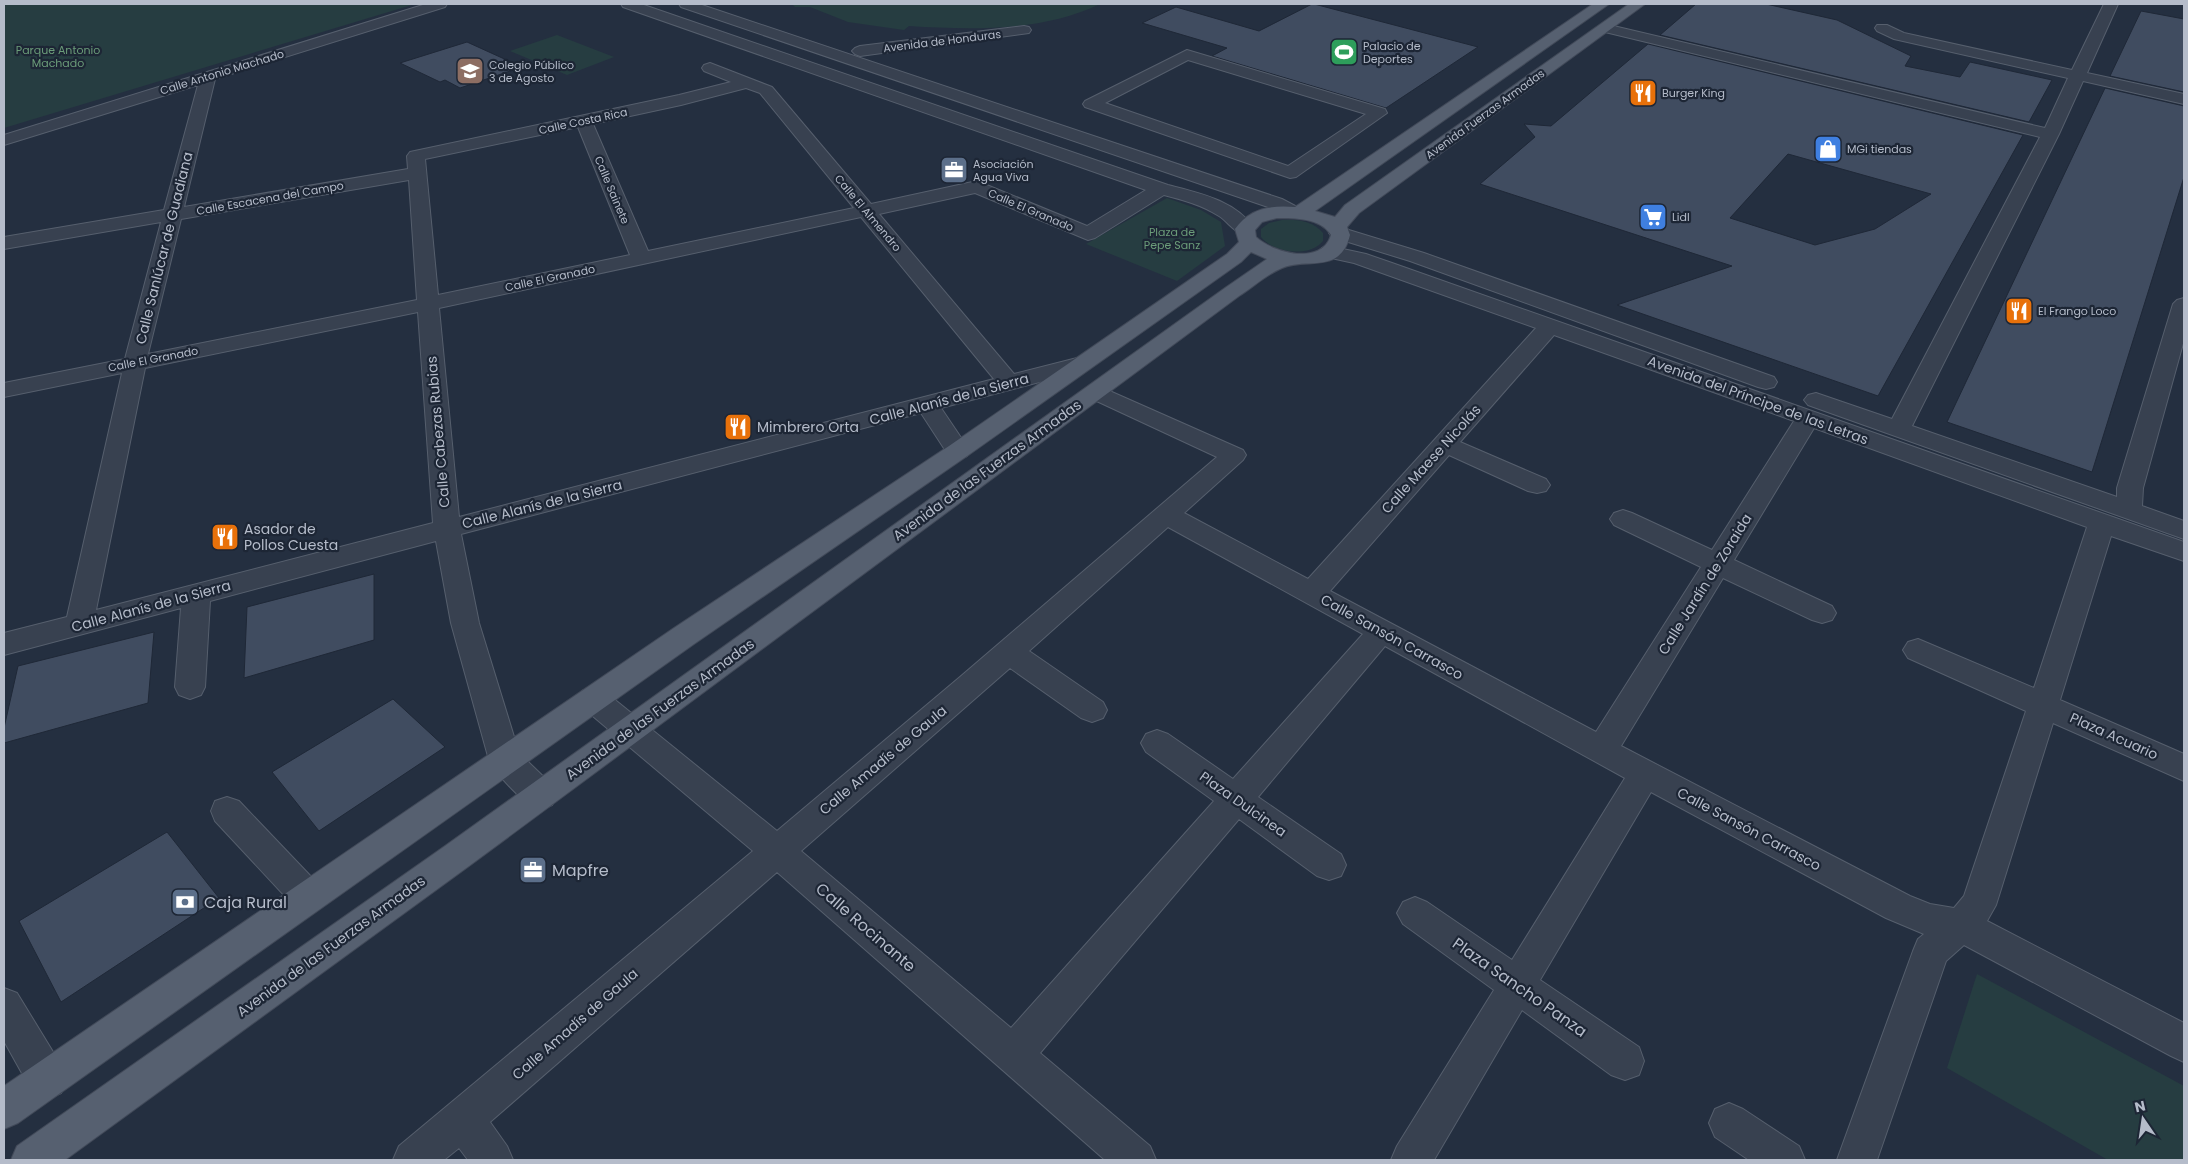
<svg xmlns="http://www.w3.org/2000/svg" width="2188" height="1164" viewBox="0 0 2188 1164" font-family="Poppins,sans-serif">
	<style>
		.green { fill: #263d41 }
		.building { fill: #404c60; stroke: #1f2837; fill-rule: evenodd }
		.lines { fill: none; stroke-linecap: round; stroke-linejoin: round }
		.minor-casing { stroke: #565f6d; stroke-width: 2 }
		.major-casing { stroke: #424a59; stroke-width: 2 }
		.minor { fill: #384150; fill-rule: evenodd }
		.major { fill: #566070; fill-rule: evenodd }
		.labels { text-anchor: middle; stroke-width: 4.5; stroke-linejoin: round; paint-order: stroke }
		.far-street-label { font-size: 11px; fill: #b5bcca; stroke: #1d2635 }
		.far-poi-label { font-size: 11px; fill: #b5bcca; stroke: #1d2635; text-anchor: start }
		.far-park-label { font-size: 11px; fill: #6b9c79; stroke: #1d2635 }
		.street-label { font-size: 14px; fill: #b5bcca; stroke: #1d2635 }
		.poi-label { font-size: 14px; fill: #b5bcca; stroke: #1d2635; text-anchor: start }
		.near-poi-label { font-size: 16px; fill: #b5bcca; stroke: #1d2635; text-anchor: start }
		.near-street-label { font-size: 16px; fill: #b5bcca; stroke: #1d2635 }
	</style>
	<rect width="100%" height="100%" fill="#242f40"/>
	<g class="green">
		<polygon points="4,4 415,4 4,128"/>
		<path d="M792,4H1100C1042,32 971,30 909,26L904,30L848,22L810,7H795Z"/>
		<polygon points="557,35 614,57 567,75 510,51"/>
		<polygon points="1167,198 1201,210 1221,222 1225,246 1177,281 1086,244"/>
		<path d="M1282,220C1297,219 1313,221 1323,233V241C1310,258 1273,253 1261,237V229L1269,223Z"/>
		<polygon points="1977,974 2184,1086 2184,1160 2108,1160 1947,1068"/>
	</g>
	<g class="building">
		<polygon points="1312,4 1314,4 1478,47 1386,108 1212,56 1227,48 1142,23 1176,7 1259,31"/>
		<polygon points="1696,4 1766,4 1837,20 1911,56 1905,66 1960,77 1970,62 2052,80 2029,122 1660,35"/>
		<polygon points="2141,11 2184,19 2184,92 2110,76"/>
		<polygon points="467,42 522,67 460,88 445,80 440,82 400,63"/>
		<path d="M1648,44L2023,135L1878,396L1617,305L1732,266L1480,184L1535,137L1524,124L1551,126ZM1788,154L1931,194L1875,229L1815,245L1730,218Z"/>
		<polygon points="2105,88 2184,106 2184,177 2092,472 1947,422"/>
		<polygon points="374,574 374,640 244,678 247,607"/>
		<polygon points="154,632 148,703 4,743 4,728 18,666"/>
		<polygon points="393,699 445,747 319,831 272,772"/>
		<polygon points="167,832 219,898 61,1002 19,921"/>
	</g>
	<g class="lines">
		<defs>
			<g id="minor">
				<path d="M426,4H447L445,7L215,79L184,207L408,169L407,156L410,152L679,95L731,82L704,71L702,68L704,65L710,63L772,87L871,204L977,181L1087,226L1146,190L623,7L621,4H641L1168,185C1199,193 1235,200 1255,229L1252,233C1236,237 1231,224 1219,216C1202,205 1183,200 1164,195L1095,238L1088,240L975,193L879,214L1014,374L1081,357L1089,359L1092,364L1089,369L941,408L970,451L967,456L958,459L949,456L921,413L461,534L479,623L519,753L552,785L557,795L552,805C549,806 544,809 541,809C527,809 495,772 489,760L451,623L436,541L210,601L205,687L201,695L190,699L179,695L175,687L181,608L4,655V633L67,617L122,373L4,397V383L125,359L161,222L4,249V237L164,210L198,85L4,145V135ZM746,88L760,93L854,208L648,251L593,124L681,105ZM578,127L630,255L438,295L425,159ZM409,180L417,300L148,354L181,219ZM861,217L994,379L459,517L439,308ZM418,312L433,523L96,610L145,368Z"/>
				<path d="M679,4H699L1282,199L1299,208L1301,212L1299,216C1287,219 1279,212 1268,207L681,7Z"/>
				<polygon points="2104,4 2118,4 2087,73 2184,94 2184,104 2083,81 2059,134 1912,426 2117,497 2117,488 2173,304 2177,300 2184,298 2184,340 2143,488 2142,506 2184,521 2184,539 1808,405 1804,400 1808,395 1816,393 1892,419 2040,137 1605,32 1600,31 1598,28 1600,25 1605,24 2045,128 2068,78 1894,39 1877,31 1875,28 1877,25 1887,25 1904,33 2072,70"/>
				<polygon points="1024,26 1029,27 1031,30 1029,33 860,56 855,54 852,51 855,48 860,46"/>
				<path d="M1187,50L1385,109L1387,113L1296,177L1290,178L1085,107L1083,104L1085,101ZM1188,60L1366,114L1288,166L1105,103Z"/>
				<polygon points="1339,227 1424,253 1774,377 1777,382 1774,387 1766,389 1758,387 1410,261 1332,237 1329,233 1332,229"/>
				<path d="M1329,246L1366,254L1392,263L2184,542V561L2111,536L2060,700L2184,754V781L2053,723L1996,905L1987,921L2184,1023V1062L2171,1056L1964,945L1946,961L1877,1160H1837L1913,951L1918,939L1924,934L1886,918L1651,792L1540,980L1639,1047L1644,1061L1639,1075L1625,1080L1611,1075L1522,1010L1434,1160H1391L1397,1146L1494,990L1403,924L1397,913L1403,902L1415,897L1427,902L1512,960L1625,778L1385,646L1258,797L1341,854L1346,865L1341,876L1329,880L1317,876L1239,819L1040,1053L1150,1146L1156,1160H1105L777,872L490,1122L507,1146L513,1160H468L459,1148L444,1160H393L399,1146L753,851L582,707L578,699L582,691L593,687L604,691L777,831L960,677L1217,457L1088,397L1084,392L1088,387L1096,385L1243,450L1246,455L1243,460L1184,513L1308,579L1536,328L1354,263L1322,256L1319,252L1322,248ZM1554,335L1794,421L1712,550L1632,513L1623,510L1614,513L1610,519L1614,525L1701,567L1596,732L1330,591L1449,455L1528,491L1537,493L1546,491L1550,485L1546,479L1460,442ZM1814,428L2087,527L2034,688L1918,639L1908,642L1903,650L1908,658L2026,711L1964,896L1954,908L1930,904L1910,896L1621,746L1723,578L1812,620L1822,623L1832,620L1836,613L1832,606L1734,560ZM1168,527L1363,634L1233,779L1168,734L1157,730L1146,734L1141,743L1146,752L1214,801L1011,1028L801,851L1010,668L1081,718L1092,722L1103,718L1107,710L1103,702L1029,651Z"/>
				<polygon points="227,797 239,801 320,886 325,897 320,908 308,913 296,908 215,821 211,811 215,801"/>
				<polygon points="4,988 17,993 61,1065 67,1079 61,1093 47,1099 33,1093 4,1041"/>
				<polygon points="1729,1103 1743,1109 1799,1146 1805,1160 1749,1160 1715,1137 1709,1123 1715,1109"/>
			</g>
			<path id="major" d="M1593,4H1609L1315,211L1335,217L1345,205L1629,4H1645L1359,213L1347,227L1350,235C1340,275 1308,257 1282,268C1267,274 1253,287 1239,296L469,866L65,1160H11L17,1146L445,846L1225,288L1267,259L1251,252L1241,262L967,456L694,644L18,1123L4,1129V1086L674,628L949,446L1227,254L1239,242L1235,229C1250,208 1271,205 1295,207ZM1277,218C1295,218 1321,218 1331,235C1322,266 1273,253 1256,237L1255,230L1262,222Z"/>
		</defs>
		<use href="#minor" class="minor-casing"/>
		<use href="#major" class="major-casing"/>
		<use href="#minor" class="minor"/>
		<use href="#major" class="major"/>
	</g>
	<defs>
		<symbol id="stadium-square" viewBox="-11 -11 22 22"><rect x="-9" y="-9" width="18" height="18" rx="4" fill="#2e9e5b" stroke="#1d2635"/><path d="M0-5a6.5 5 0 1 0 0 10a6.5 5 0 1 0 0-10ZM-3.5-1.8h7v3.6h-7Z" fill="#fff"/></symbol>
		<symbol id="school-square" viewBox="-11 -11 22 22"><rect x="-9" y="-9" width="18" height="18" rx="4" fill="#8d6e63" stroke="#1d2635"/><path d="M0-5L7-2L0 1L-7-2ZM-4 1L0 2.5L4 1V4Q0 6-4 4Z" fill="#fff"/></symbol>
		<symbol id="restaurant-square" viewBox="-11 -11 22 22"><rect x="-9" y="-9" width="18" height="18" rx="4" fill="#e8710a" stroke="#1d2635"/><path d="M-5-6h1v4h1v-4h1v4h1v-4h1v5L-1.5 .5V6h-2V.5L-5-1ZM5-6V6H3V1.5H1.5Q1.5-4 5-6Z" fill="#fff"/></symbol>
		<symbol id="shop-square" viewBox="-11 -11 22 22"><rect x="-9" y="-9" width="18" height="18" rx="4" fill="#3f7fe0" stroke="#1d2635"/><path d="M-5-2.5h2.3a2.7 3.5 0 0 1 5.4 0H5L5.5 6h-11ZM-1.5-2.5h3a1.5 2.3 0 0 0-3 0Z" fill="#fff"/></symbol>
		<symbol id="office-square" viewBox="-11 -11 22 22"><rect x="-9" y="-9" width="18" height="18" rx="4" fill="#5c6f8a" stroke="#1d2635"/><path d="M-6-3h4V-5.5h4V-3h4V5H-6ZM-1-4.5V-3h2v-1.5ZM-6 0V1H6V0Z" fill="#fff"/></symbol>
		<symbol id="supermarket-square" viewBox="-11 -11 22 22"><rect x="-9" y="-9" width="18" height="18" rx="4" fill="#3f7fe0" stroke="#1d2635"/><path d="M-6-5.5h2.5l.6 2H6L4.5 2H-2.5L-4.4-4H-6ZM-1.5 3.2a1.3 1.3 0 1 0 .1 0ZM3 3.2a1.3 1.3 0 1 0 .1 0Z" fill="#fff"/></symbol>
		<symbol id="bank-square" viewBox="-11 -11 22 22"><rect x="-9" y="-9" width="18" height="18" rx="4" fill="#5c6f8a" stroke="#1d2635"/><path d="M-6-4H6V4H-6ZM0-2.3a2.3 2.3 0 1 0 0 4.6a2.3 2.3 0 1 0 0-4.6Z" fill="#fff"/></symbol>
	</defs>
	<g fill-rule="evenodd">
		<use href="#stadium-square" x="1328" y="36" width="32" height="32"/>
		<use href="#school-square" x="454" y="55" width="32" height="32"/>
		<use href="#restaurant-square" x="1627" y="77" width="32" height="32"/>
		<use href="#shop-square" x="1812" y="133" width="32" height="32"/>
		<use href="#office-square" x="938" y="154" width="32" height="32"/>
		<use href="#supermarket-square" x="1637" y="201" width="32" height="32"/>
		<use href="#restaurant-square" x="2003" y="295" width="32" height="32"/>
		<use href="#restaurant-square" x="722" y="411" width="32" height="32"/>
		<use href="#restaurant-square" x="209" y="521" width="32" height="32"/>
		<use href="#office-square" x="517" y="854" width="32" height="32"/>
		<use href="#bank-square" x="169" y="886" width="32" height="32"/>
	</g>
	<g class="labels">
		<g class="far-street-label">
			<text transform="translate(942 41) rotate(-7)" y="4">Avenida de Honduras</text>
			<text transform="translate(222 72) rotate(-17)" y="4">Calle Antonio Machado</text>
			<text transform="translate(1485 114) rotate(-36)" y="4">Avenida Fuerzas Armadas</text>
			<text transform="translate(583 121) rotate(-12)" y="4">Calle Costa Rica</text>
			<text transform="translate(612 190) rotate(67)" y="4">Calle Sainete</text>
			<text transform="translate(270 198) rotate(-10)" y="4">Calle Escacena del Campo</text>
			<text transform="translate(1031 210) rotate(23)" y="4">Calle El Granado</text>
			<text transform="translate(868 213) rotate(50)" y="4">Calle El Almendro</text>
			<text transform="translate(550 278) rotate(-12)" y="4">Calle El Granado</text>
			<text transform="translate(153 359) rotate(-11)" y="4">Calle El Granado</text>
		</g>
		<g class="far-poi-label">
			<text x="1363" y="50">Palacio de<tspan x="1363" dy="13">Deportes</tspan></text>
			<text x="489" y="69">Colegio Público<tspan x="489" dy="13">3 de Agosto</tspan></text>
			<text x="1662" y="97">Burger King</text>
			<text x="1847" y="153">MGi tiendas</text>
			<text x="973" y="168">Asociación<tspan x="973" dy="13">Agua Viva</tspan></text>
			<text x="1672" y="221">Lidl</text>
			<text x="2038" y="315">El Frango Loco</text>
		</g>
		<g class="far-park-label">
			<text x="58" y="54">Parque Antonio<tspan x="58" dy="13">Machado</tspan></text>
			<text x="1172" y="236">Plaza de<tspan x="1172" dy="13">Pepe Sanz</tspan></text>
		</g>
		<g class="street-label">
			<text transform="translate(164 248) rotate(-76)" y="5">Calle Sanlúcar de Guadiana</text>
			<text transform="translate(949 399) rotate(-15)" y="5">Calle Alanís de la Sierra</text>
			<text transform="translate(1758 400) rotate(20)" y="5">Avenida del Príncipe de las Letras</text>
			<text transform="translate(438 432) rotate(-95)" y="5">Calle Cabezas Rubias</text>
			<text transform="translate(1431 459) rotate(-48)" y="5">Calle Maese Nicolás</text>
			<text transform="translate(987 470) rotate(-36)" y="5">Avenida de las Fuerzas Armadas</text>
			<text transform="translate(542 504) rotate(-14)" y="5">Calle Alanís de la Sierra</text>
			<text transform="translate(1705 584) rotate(-58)" y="5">Calle Jardín de Zoraida</text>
			<text transform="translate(151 606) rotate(-15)" y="5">Calle Alanís de la Sierra</text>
			<text transform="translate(1392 637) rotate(29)" y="5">Calle Sansón Carrasco</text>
			<text transform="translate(660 709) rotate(-36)" y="5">Avenida de las Fuerzas Armadas</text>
			<text transform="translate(2114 736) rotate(24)" y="5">Plaza Acuario</text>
			<text transform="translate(883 760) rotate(-40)" y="5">Calle Amadís de Gaula</text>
			<text transform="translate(1243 804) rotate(35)" y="5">Plaza Dulcinea</text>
			<text transform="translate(1749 829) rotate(28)" y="5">Calle Sansón Carrasco</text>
			<text transform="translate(331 946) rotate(-36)" y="5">Avenida de las Fuerzas Armadas</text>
			<text transform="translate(575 1024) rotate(-41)" y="5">Calle Amadís de Gaula</text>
		</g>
		<g class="poi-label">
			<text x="757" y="432">Mimbrero Orta</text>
			<text x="244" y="534">Asador de<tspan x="244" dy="16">Pollos Cuesta</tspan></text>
		</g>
		<g class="near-poi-label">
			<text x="552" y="876">Mapfre</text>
			<text x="204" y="908">Caja Rural</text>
		</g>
		<g class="near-street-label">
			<text transform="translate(866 927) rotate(41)" y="6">Calle Rocinante</text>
			<text transform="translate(1520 987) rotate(35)" y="6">Plaza Sancho Panza</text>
		</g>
	</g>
	<rect width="2188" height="1164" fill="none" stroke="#b5bcca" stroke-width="10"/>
	<g transform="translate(2143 1119) rotate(347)" stroke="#1d2635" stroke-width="4" paint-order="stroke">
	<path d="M0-4L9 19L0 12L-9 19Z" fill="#b5bcca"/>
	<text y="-8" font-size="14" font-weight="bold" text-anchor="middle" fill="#b5bcca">N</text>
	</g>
</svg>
